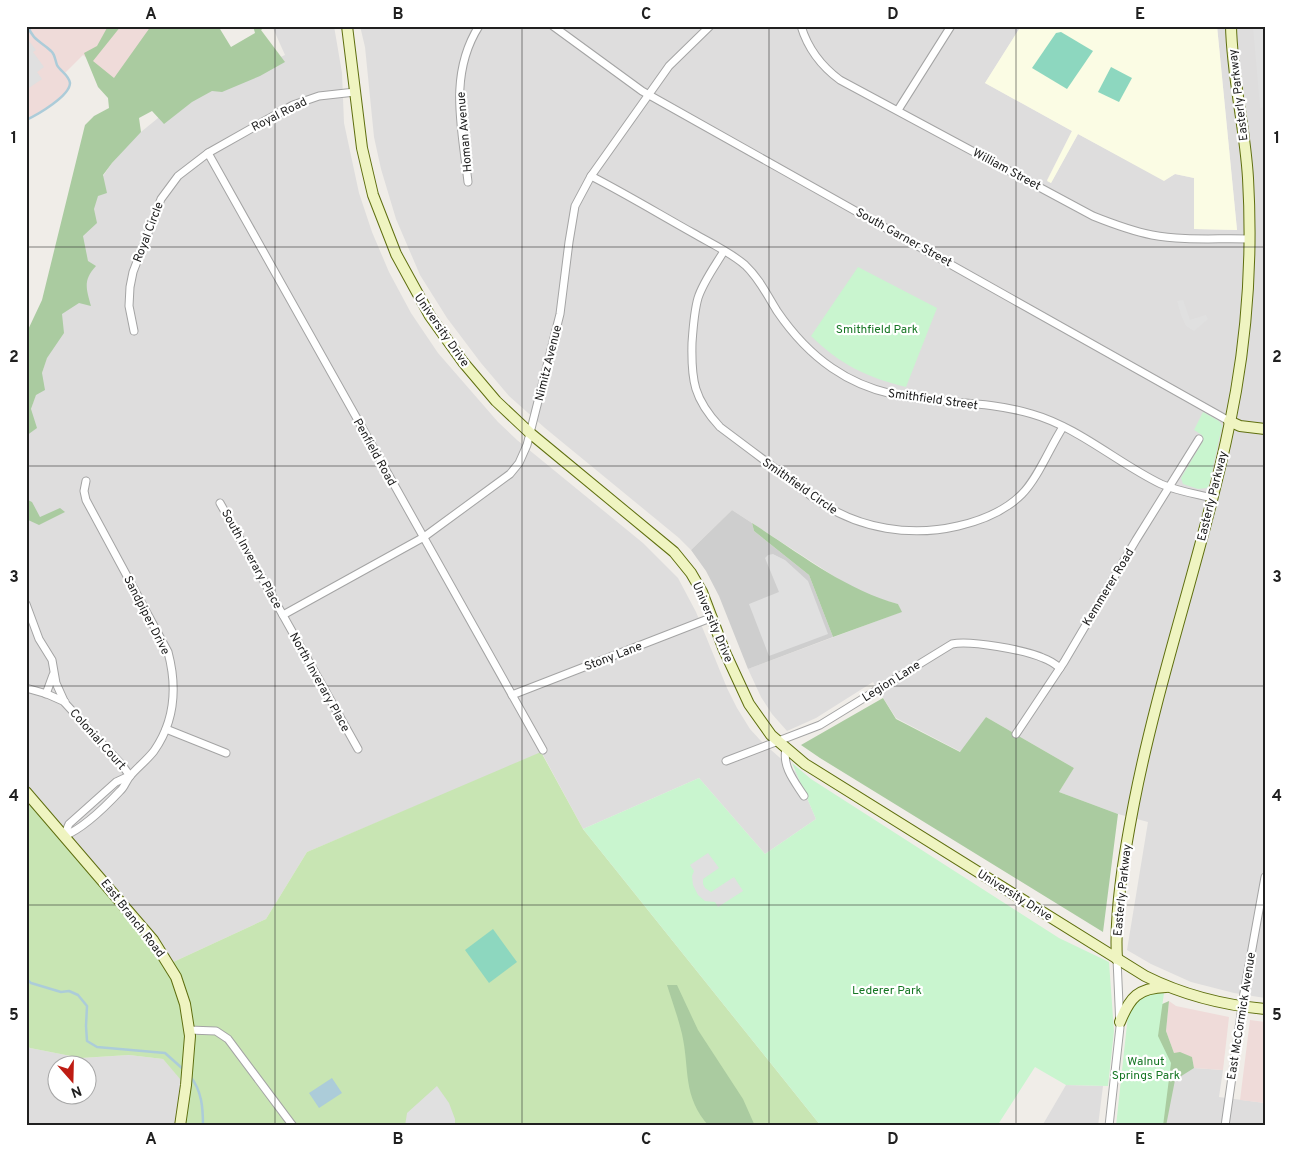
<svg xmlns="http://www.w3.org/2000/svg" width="1291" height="1152" viewBox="0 0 1291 1152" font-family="Overpass,sans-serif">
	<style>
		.residential { fill: #dedddd; fill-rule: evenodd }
		.commercial { fill: #efdbd9 }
		.education { fill: #fbfce4 }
		.religious { fill: #cecece }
		.grass { fill: #c8e5b3 }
		.forest { fill: #aacba0 }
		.park { fill: #c9f5cf }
		.pitch { fill: #8dd7bf }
		.parking { fill: #e0e0e0 }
		.water { fill: #acccd9 }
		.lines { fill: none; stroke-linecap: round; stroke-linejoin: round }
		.stream { stroke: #acccd9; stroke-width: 2.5 }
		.street-casing { stroke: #a4a4a4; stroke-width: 9 }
		.secondary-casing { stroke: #5f6f0f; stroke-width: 12 }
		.street { stroke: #fff; stroke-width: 7 }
		.secondary { stroke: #eff4c1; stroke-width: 10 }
		.grid { fill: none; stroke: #202020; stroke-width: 1; stroke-opacity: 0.55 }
		.labels { text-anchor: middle; stroke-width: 4.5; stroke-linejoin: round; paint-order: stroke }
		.street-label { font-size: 12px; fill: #202020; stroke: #fff }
		.park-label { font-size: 12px; fill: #167624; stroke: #fff }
		.neatline { fill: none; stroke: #202020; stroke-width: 2 }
		.grid-label { font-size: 16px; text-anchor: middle; font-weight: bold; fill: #202020 }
	</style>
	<rect width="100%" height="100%" fill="#f0ede8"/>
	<g class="residential">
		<polygon points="272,26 334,26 342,73 344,123 359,193 372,232 389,272 411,313 438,353 498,422 517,440 643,543 678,578 696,612 727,688 737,708 750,729 761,741 796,772 816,819 765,854 699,778 583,829 542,753 307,852 266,919 169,964 26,792 26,521 28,519 26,514 26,426 61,310 92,192 112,163 136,136 163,114 195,95 285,55"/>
		<polygon points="360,26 1021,26 985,83 1072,131 1047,180 1051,183 1078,134 1164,180 1175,174 1194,178 1194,229 1237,230 1217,26 1265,26 1265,998 1234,993 1191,982 1151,964 1127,950 1148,822 1118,814 1059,792 1074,768 986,717 961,752 896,718 873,682 816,718 787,731 772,714 761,697 748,669 901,612 898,604 875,598 843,582 732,510 691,550 679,538 545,428 509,396 481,363 447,318 420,275 396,219 381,169 374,137 365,47"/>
		<path d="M26,1046L30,1048L81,1058L129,1055L163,1059L186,1085L180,1126H26ZM58,1064H88V1094H58Z"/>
		<polygon points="1171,1063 1194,1068 1223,1070 1219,1097 1265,1103 1265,1126 1163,1126"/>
		<polygon points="1066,1085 1103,1086 1098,1126 1042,1126"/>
	</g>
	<g class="commercial">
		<polygon points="26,26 181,26 121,88 83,55 65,73 70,82 69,87 63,97 26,120"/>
		<polygon points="1169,1001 1176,1006 1229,1017 1223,1070 1194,1068 1192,1057 1174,1053 1166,1031"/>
		<polygon points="1250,1020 1265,1022 1265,1103 1240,1100"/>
	</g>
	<polygon class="education" points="1021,26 1217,26 1237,230 1194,229 1194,178 1175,174 1164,181 1078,134 1051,183 1047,181 1072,131 985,83"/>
	<polygon class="religious" points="732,510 752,523 754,531 809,575 833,637 748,669 719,596 706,571 691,550"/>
	<polygon class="grass" points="541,752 583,829 821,1126 180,1126 186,1086 163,1059 129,1055 81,1058 30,1048 26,1046 26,792 169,964 266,919 307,852"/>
	<g class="forest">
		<path d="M108,26H121L93,61L114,78L151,26H214L220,29L231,47L255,33L253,26H266L261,30L285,62L260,76L222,92L212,91L192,102L164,124L152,111L139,118L141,132L112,163L103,175L107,193L98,196L94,209L97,223L83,236L88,261L96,266C83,280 86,288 91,306L79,303L62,314L64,333L47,358L42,373L45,390L36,395L31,409L37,428L26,436V334L42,300L85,125L94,116L109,108L108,98L98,87L84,53L97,46Z"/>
		<polygon points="26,499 32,502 40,517 60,508 65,512 39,525 26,519"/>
		<path d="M752,523C799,553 844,589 898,604L902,612L833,637L809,575L754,531Z"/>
		<polygon points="883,698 896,719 960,752 986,717 1074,768 1059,792 1118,814 1103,932 820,758 801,745"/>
		<path d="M667,985H677L698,1030L743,1099L755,1126H709C682,1096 690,1070 682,1034C678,1017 672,1001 667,985Z"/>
		<polygon points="1169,1001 1166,1031 1174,1053 1180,1052 1192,1057 1194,1068 1175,1080 1166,1126 1119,1126 1160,1005"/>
	</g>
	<g class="park">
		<path d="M858,267L937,308L906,387C868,378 839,364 811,336Z"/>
		<polygon points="1203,412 1219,421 1222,426 1209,485 1207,488 1198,489 1183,484 1181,478 1203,441 1202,435 1194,430"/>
		<polygon points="792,763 811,779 1059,938 1109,962 1114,1031 1108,1086 1066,1085 1035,1067 997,1126 821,1126 583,829 699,778 765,854 816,819"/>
		<path d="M1155,991L1164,993L1158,1036L1171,1063L1163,1126H1116L1128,1015C1134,998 1138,996 1155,991Z"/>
	</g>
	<g class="pitch">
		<polygon points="1061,32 1093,51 1067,89 1032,68 1056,33"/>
		<polygon points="1111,67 1132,78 1119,102 1098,92"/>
		<polygon points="493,929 517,962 489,983 465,950"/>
	</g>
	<g class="parking">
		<polygon points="1265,27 1265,107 1260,108 1253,28"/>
		<polygon points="26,37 36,50 33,52 44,67 37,72 42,79 26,90"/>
		<polygon points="1183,300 1190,320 1206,315 1208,319 1194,331 1186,326 1181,315 1177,301"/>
		<polygon points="773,554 785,560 808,581 828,634 769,656 749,604 779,592 765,558 768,555"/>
		<polygon points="708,853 719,868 703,879 703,884 705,888 711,892 734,877 743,891 718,907 715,902 705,901 698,895 693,885 692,876 694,871 690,865"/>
		<polygon points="437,1086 449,1103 455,1119 455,1126 405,1126 407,1113"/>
	</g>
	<polygon class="water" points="332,1078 342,1093 319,1108 309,1093"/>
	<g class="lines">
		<g class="stream">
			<path d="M26,120C37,115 70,96 70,83C69,75 60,71 57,65C55,60 55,54 51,51C41,41 33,41 28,26"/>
			<polyline points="26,979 31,983 61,992 69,991 78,995 87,1006 86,1026 87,1041 97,1047 165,1053 183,1069"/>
			<path d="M190,1076C202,1091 203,1108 203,1126"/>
		</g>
		<defs>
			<g id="street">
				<polyline points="553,26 642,91 1229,421"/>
				<path d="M801,26C808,49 821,66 840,80L1093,216C1113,224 1132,231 1152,235C1183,241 1217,238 1249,239"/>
				<polyline points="898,110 951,26"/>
				<polyline points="208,153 543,750"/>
				<path d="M591,176C626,194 659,214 693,233C710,243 730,252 745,265C759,278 767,295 777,311C792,333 810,353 832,368C897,413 963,393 1032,414C1078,427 1119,464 1161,484C1177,491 1196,494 1212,498"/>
				<path d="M468,182C462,128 448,75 479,26"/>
				<path d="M724,251C715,266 703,282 698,298C694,312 693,329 692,343C691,381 694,399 720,427C741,443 763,459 784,475C796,484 807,494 820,502C860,529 911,537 958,526C980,521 1005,511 1022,494C1038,478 1050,447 1063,427"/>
				<polyline points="134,331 129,306 130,287 133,272 161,199 178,176 208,153 293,105 319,96 355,92"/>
				<polyline points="220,503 358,749"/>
				<polyline points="26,604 39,639 52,660 56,683 65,703 122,765 130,776"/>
				<polyline points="283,615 424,537 510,474 519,463 527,445 560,314 569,242 575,206 591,176 669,66 710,26"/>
				<polyline points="26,688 47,694 65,702"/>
				<polyline points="46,694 53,675"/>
				<polyline points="512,695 713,617"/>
				<polyline points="166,729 226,753"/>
				<polyline points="1016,734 1064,662 1136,540 1199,439"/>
				<path d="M786,749C782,767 795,782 804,796"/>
				<path d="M726,761L820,725L952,644C970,640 1025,650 1043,658C1049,660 1055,664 1060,668"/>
				<path d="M64,836C82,829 106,806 120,791C125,787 126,780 131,775C138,767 147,760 154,751C175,721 177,686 168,652L86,500L84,491L86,481"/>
				<polyline points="64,836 69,824 116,782 129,776"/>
				<polyline points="189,1030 216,1031 228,1039 293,1126"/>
				<polyline points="1109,1126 1120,1027 1117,959"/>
				<polyline points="1225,1126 1244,993 1265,877"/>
			</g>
			<g id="secondary">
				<path d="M347,26L362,148L373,195L396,254L430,316L463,362L496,401L530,433L674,552L691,573L702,592L724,650L749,704L771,735L805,764L1145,976C1183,995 1222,1005 1265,1009"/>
				<polyline points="1229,421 1240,426 1265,429"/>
				<polyline points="26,792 153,940 176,977 185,1004 190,1036 186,1085 180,1126"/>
				<path d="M1117,959C1114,911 1125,850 1134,803C1161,664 1211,531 1236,391C1248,322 1252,248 1248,178C1245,127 1232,77 1231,26"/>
				<path d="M1120,1022C1130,997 1138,988 1166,987"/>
			</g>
		</defs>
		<use href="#street" class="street-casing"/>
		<use href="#secondary" class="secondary-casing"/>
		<use href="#street" class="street"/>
		<use href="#secondary" class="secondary"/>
	</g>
	<path class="grid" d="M275,26V1126M522,26V1126M769,26V1126M1016,26V1126M26,247H1265M26,466H1265M26,686H1265M26,905H1265"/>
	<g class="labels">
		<g class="street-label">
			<text transform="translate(1238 95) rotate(-97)" y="4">Easterly Parkway</text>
			<text transform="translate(279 114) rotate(-27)" y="4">Royal Road</text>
			<text transform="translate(464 132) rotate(-95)" y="4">Homan Avenue</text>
			<text transform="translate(1007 169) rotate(28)" y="4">William Street</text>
			<text transform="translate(148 232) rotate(-69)" y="4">Royal Circle</text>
			<text transform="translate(904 237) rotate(29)" y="4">South Garner Street</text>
			<text transform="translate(442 330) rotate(55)" y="4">University Drive</text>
			<text transform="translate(548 363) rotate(-76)" y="4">Nimitz Avenue</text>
			<text transform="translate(933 399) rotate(8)" y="4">Smithfield Street</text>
			<text transform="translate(375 452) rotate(61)" y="4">Penfield Road</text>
			<text transform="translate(800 486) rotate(35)" y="4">Smithfield Circle</text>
			<text transform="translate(1212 496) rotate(-76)" y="4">Easterly Parkway</text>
			<text transform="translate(252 559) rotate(61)" y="4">South Inverary Place</text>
			<text transform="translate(1108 587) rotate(-59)" y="4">Kemmerer Road</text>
			<text transform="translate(147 615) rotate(63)" y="4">Sandpiper Drive</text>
			<text transform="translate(713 622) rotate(67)" y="4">University Drive</text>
			<text transform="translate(613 656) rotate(-21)" y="4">Stony Lane</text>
			<text transform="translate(891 681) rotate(-32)" y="4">Legion Lane</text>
			<text transform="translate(320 682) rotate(61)" y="4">North Inverary Place</text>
			<text transform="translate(98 739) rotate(48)" y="4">Colonial Court</text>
			<text transform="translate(1122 890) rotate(-84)" y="4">Easterly Parkway</text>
			<text transform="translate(1015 895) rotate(32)" y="4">University Drive</text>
			<text transform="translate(133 918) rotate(52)" y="4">East Branch Road</text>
			<text transform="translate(1241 1016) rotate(-81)" y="4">East McCormick Avenue</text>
		</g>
		<g class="park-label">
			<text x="877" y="333">Smithfield Park</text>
			<text x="887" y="994">Lederer Park</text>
			<text x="1146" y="1065">Walnut<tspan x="1146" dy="14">Springs Park</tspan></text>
		</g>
	</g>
	<rect width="1291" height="1152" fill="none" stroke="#ffffff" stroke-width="55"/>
	<g transform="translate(72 1080) rotate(160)"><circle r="24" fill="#ffffff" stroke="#a6a6a6"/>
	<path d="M0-4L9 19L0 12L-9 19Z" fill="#be1c13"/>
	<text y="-8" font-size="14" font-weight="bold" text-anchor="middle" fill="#202020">N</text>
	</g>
	<rect x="28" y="28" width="1236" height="1096" class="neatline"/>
	<g class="grid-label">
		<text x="151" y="19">A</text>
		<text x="398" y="19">B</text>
		<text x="646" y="19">C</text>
		<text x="893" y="19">D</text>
		<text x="1140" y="19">E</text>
		<text x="14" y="143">1</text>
		<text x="1277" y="143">1</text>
		<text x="14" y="362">2</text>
		<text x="1277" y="362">2</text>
		<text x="14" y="582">3</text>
		<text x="1277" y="582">3</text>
		<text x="14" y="801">4</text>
		<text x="1277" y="801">4</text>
		<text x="14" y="1020">5</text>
		<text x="1277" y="1020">5</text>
		<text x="151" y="1144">A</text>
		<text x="398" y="1144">B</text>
		<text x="646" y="1144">C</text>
		<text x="893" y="1144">D</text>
		<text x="1140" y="1144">E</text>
	</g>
</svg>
